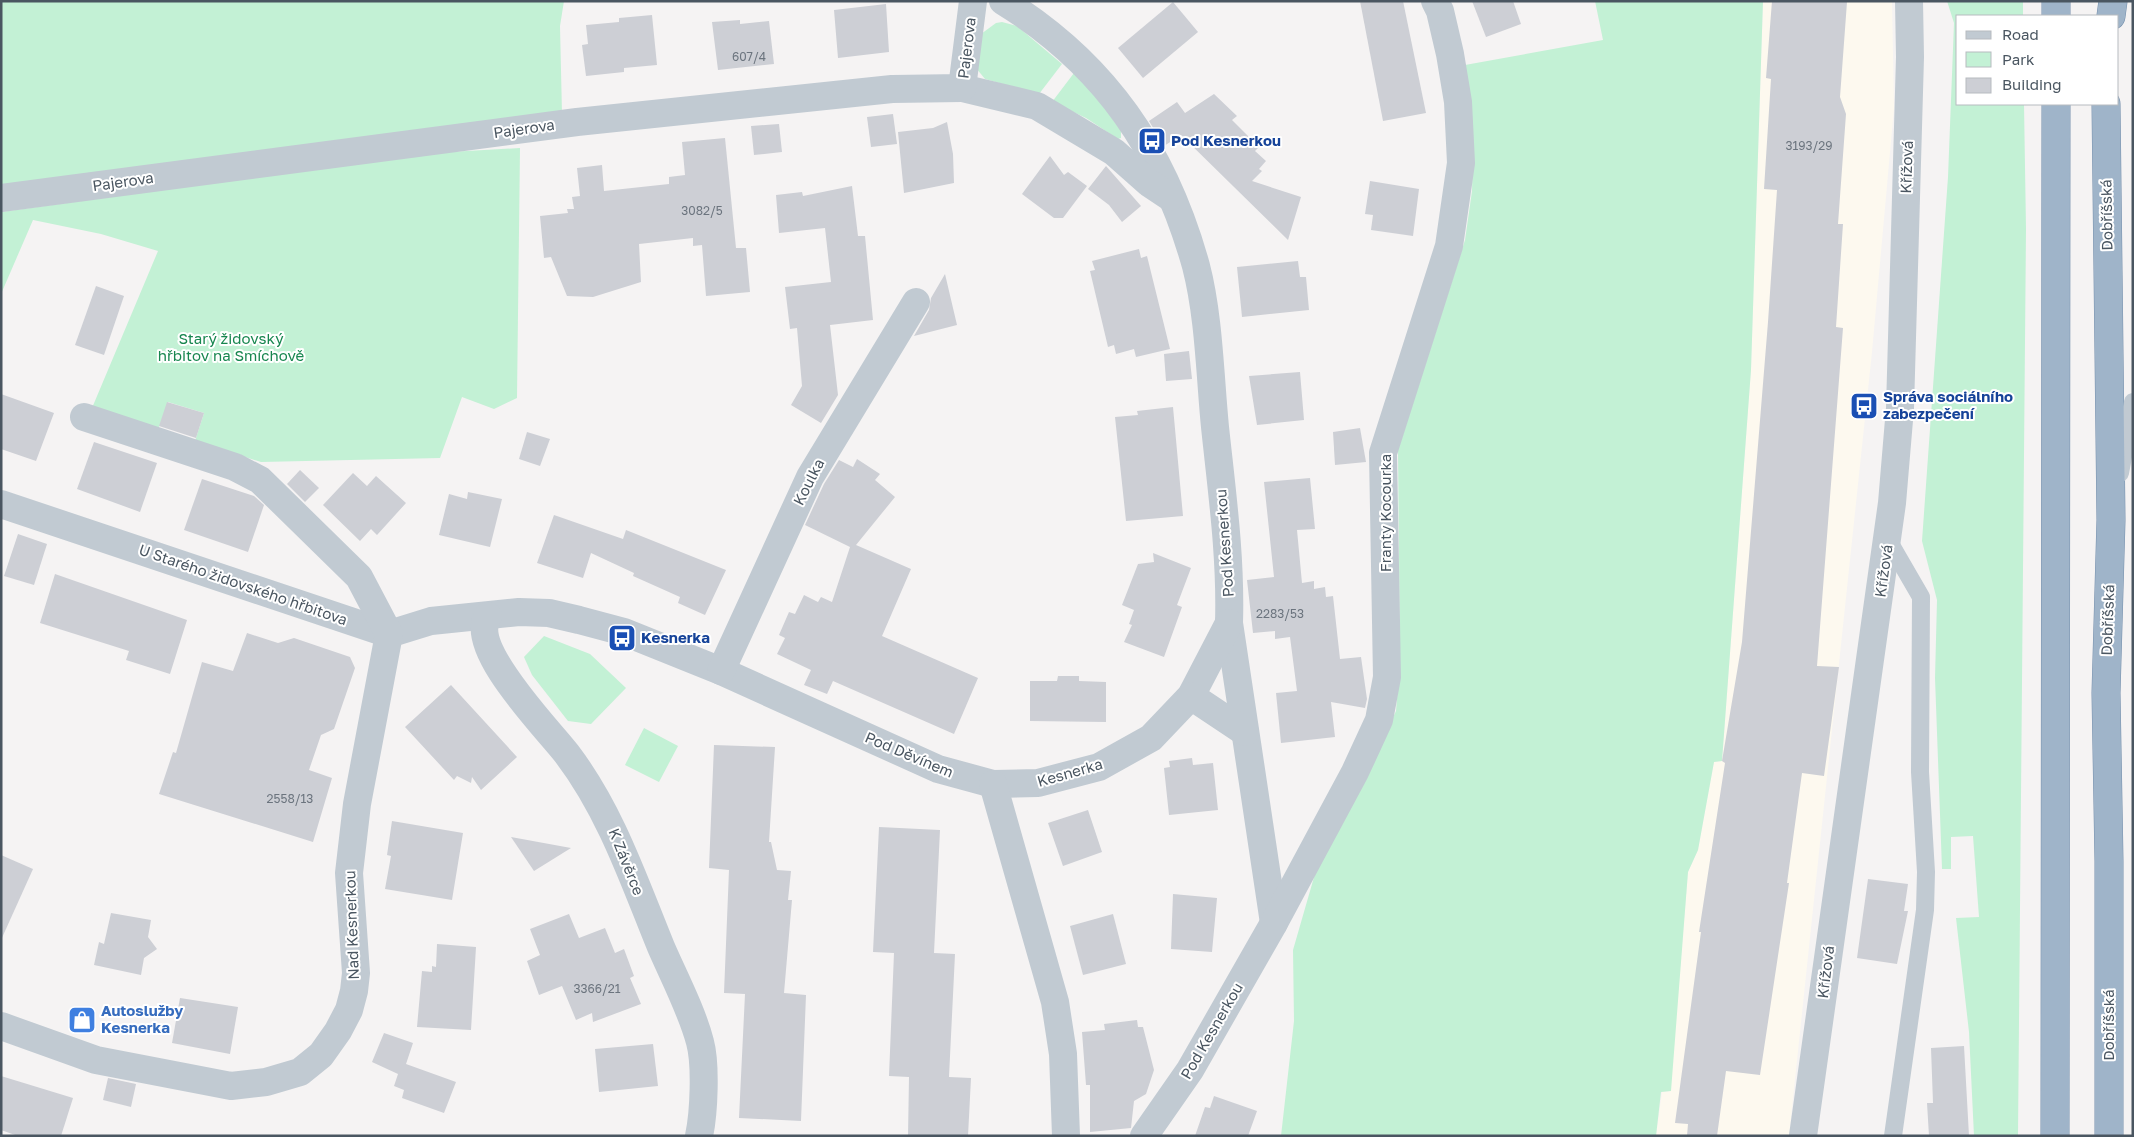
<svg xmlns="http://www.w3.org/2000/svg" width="2134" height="1137" viewBox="0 0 2134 1137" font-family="'Golos Text',sans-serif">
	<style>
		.commercial { fill: #fdf9ef }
		.green { fill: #c3f1d5 }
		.building { fill: #cdcfd5 }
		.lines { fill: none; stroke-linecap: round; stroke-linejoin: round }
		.trunk-casing { stroke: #7690ad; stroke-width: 29 }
		.service { stroke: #c1cad2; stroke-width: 18 }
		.minor { stroke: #c1cad2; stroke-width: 28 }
		.tertiary { stroke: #c1cad2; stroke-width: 28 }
		.trunk { stroke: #9fb4c9; stroke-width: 28 }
		.labels { text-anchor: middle; stroke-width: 4; stroke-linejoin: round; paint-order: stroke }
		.number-label { font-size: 12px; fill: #6b747e }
		.street-label { font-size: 15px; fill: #4a5661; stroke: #fff }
		.transit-label { font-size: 15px; font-weight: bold; fill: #164399; stroke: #fff; text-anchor: start }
		.park-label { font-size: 15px; fill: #17864f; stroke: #fff }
		.shop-label { font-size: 15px; font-weight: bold; fill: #366cbe; stroke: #fff; text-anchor: start }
	</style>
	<rect width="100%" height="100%" fill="#f5f3f3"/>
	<polygon class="commercial" points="1763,1 1892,1 1894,108 1872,352 1789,1136 1656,1136 1662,1092 1670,1091 1688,872 1698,850 1714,762 1722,761 1751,370"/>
	<g class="green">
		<polygon points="1,1 564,1 560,26 562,114 1,186"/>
		<polygon points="1595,1 1763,1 1751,370 1722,761 1714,762 1698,850 1688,872 1671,1091 1661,1092 1656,1136 1281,1136 1294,1021 1293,950 1323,846 1376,753 1396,711 1400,661 1398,450 1465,240 1472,191 1473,144 1465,65 1603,40"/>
		<polygon points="1947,1 2023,1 2023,16 1958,16 1958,104 2024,104 2026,229 2018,1136 1974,1136 1969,1032 1956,918 1979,917 1973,836 1951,837 1951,869 1942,869 1935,678 1937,600 1922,541 1948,177 1954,23"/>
		<polygon points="1002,22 1017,26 1062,64 1039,94 985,79 976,68 981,34 996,23"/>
		<polygon points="1074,73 1095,94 1121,131 1121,138 1118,139 1086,118 1052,102"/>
		<polygon points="520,148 517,398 494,409 462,397 440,458 261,462 195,441 204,413 168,402 158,430 92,408 158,251 101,234 33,220 1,294 1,212 432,153"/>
		<polygon points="544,636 590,654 626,688 591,724 568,721 532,675 524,657"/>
		<polygon points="644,728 678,746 659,782 625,765"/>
	</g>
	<g class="building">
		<polygon points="1360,1 1403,1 1426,113 1383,121"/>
		<polygon points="1472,1 1513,1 1521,24 1486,37"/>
		<polygon points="1772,1 1847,2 1840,97 1846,114 1838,224 1843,224 1836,327 1843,328 1817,666 1839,667 1824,776 1802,773 1787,883 1789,883 1760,1075 1726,1071 1717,1136 1687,1136 1688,1124 1675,1123 1701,932 1699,932 1725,763 1722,761 1742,642 1768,322 1777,190 1764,189 1771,79 1766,78"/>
		<polygon points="1173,2 1198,32 1143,78 1118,48"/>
		<polygon points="886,4 889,52 838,58 834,10"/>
		<polygon points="652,15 657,65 624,68 624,72 586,76 582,45 588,44 586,25 619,22 619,18"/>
		<polygon points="740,20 740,24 769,21 774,64 718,70 712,22"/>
		<polygon points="1214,94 1237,116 1232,120 1259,147 1255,151 1266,161 1259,169 1262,171 1252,181 1301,197 1288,240 1181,135 1164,146 1149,121 1177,102 1185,113"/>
		<polygon points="893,114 897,144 871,147 867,117"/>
		<polygon points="947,122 953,154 954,183 904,193 898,132 933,128"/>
		<polygon points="779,124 782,152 754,155 751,126"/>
		<polygon points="725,138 736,248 746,248 750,292 706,296 702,245 693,246 693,238 639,244 641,282 593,297 567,296 551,257 544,258 540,216 568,213 567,209 574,209 572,197 580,196 577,168 602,165 604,191 669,184 669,177 685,175 682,142"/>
		<polygon points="1050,156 1064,175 1068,172 1087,186 1063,218 1054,218 1022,194"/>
		<polygon points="1106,166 1141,206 1122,222 1109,205 1088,189"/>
		<polygon points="1370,181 1419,189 1413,236 1371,230 1373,215 1365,214"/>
		<polygon points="852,186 858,236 865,236 873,320 830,325 838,395 821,423 791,405 802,386 797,328 790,329 785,287 831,282 825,228 779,233 776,195 802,192 803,196"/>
		<polygon points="1139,249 1141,258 1147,256 1170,349 1136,357 1134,349 1116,354 1114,345 1108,347 1090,271 1095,270 1092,261"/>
		<polygon points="1298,261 1300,277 1306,277 1309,310 1242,317 1237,267"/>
		<polygon points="945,274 957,325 914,336 929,310 931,298"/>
		<polygon points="96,286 124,296 104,355 75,345"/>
		<polygon points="1189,351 1192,379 1166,381 1164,354"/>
		<polygon points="1300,372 1304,420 1257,425 1249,376"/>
		<polygon points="1,394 54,413 36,461 1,449"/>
		<polygon points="167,402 204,413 196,438 159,426"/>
		<polygon points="1173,407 1183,516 1126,521 1115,417 1138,415 1137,411"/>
		<polygon points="1360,428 1366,462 1335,465 1333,432"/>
		<polygon points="527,432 550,439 540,466 519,459"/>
		<polygon points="94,442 157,463 140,512 77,489"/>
		<polygon points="857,459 880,474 875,480 895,497 856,545 911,569 882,636 978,678 954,734 833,681 827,694 804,685 811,670 777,654 785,638 779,635 789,612 795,614 804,595 818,602 821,597 832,602 850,547 805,525 824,484 839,460 853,467"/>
		<polygon points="300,470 319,488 305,502 287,484"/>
		<polygon points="353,473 367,486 376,476 406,503 377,535 371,529 360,541 323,505"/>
		<polygon points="1310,478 1315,529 1297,530 1302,583 1314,581 1314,589 1325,587 1326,597 1333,596 1340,659 1361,657 1367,699 1365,708 1331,702 1335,737 1281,743 1276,693 1297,691 1290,637 1275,639 1275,631 1253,633 1247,580 1274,577 1264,482"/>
		<polygon points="202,479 254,496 264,505 248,552 184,530"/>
		<polygon points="468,492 502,499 490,547 439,535 449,494 467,499"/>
		<polygon points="554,515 623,539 626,530 726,570 705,615 678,603 680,597 633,576 634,573 591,553 583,578 537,563"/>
		<polygon points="18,534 47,544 34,585 4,576"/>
		<polygon points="1153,553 1191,568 1177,605 1182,607 1164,657 1124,642 1132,625 1129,624 1134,610 1122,605 1138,564 1154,562"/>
		<polygon points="55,574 187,620 170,674 126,660 129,651 40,623"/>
		<polygon points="247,633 278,643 294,638 350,657 355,668 334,729 321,735 309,770 332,778 313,842 159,794 173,752 176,753 202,662 233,671"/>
		<polygon points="1058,676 1079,676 1079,681 1106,682 1106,722 1030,721 1030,681 1057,681"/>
		<polygon points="451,685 517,757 481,790 472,777 471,783 457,776 454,780 405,727"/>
		<polygon points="714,745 775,747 769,842 771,842 777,870 791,871 788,900 792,900 784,993 806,995 801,1121 739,1118 745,994 724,993 729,870 709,868"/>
		<polygon points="1192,758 1193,765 1213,763 1218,810 1169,815 1164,768 1170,767 1169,761"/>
		<polygon points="1088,810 1102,852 1063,866 1048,823"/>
		<polygon points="392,821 463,833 452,900 385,889 391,856 387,855"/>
		<polygon points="879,827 940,830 934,953 955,954 949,1077 971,1078 968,1136 908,1136 909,1077 889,1076 894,953 873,952"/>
		<polygon points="511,837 571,848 534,871"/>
		<polygon points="1,855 33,869 1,940"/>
		<polygon points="1868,879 1908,884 1904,911 1908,911 1897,964 1857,958"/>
		<polygon points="1173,894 1217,898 1212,952 1171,949"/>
		<polygon points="111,913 151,920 148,937 157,949 144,958 141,975 94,965 99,942 104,944"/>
		<polygon points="569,914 579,938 605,928 615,953 624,949 634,976 630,978 641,1004 593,1022 592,1013 576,1020 562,986 539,995 527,961 540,955 530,929"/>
		<polygon points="1113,914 1126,964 1083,975 1070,926"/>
		<polygon points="437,944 476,947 471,1030 417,1027 422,971 432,972 432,966 436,967"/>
		<polygon points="180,998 238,1007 230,1054 172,1043"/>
		<polygon points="1137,1020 1138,1027 1143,1027 1154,1070 1146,1094 1134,1101 1131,1128 1090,1132 1090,1085 1086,1085 1082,1032 1105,1030 1104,1024"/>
		<polygon points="384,1033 413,1043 406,1064 456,1082 444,1113 402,1098 404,1090 394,1086 398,1074 372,1062"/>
		<polygon points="653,1044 658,1086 599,1092 595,1049"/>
		<polygon points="1964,1046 1969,1136 1929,1136 1927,1103 1933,1103 1931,1048"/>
		<polygon points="1,1076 73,1098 61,1136 18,1136 1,1130"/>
		<polygon points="108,1078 136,1084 131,1107 103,1100"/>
		<polygon points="1214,1096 1257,1111 1248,1136 1195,1136 1205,1107 1210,1108"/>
	</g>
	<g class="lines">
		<defs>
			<g id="trunk">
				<polyline points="2056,16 2056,1"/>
				<polyline points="2111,16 2113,1"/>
				<polyline points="2106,104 2111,520 2106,693 2109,861 2109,1136"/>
				<polyline points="2055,1136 2056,104"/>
			</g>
		</defs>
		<use href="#trunk" class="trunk-casing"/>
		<g class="service">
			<polyline points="2120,473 2133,402"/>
			<polyline points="1888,540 1921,597 1920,772 1926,872 1925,910 1893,1136"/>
		</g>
		<g class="minor">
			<path d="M1003,1C1105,64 1164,151 1196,266C1209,316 1210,376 1215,427C1222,493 1231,557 1229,623L1274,923"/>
			<polyline points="962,88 1037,106 1114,152 1149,183 1170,197"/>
			<polyline points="1,198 577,122 892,89 962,88 973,1"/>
			<polyline points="1,504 389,634 431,621 519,612 549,613 579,620 624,632 721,671 938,769 993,784 1038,783 1099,767 1151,738 1191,696 1229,623"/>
			<path d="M488,616C467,648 548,729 567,754C611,812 634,881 661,947C674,977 692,1011 700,1042C706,1064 704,1113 699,1136"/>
			<polyline points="721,671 810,477 916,302"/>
			<polyline points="1191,696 1245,732"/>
			<polyline points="993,784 1055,1002 1063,1054 1066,1136"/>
			<polyline points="1,1026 96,1060 231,1086 266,1082 300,1072 321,1055 338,1031 349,1010 354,991 356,973 349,873 357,804 389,634 359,577 260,480 235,467 84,417"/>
			<polyline points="1144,1136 1190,1070 1274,923 1355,772 1379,720 1387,677 1383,453 1449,246 1461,163 1458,102 1450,54 1440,11 1435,1"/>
		</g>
		<polyline class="tertiary" points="1803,1136 1892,503 1900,408 1910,57 1909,1"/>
		<use href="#trunk" class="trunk"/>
	</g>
	<defs>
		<symbol id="bus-square" viewBox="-11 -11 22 22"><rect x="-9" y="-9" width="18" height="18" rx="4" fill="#1a4fb4" stroke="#fff"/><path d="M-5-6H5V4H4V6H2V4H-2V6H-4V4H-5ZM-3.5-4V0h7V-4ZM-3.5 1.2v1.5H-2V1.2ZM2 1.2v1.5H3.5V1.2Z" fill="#fff"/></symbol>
		<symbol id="shop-square" viewBox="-11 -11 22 22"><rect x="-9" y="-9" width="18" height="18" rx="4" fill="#3f7fe0" stroke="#fff"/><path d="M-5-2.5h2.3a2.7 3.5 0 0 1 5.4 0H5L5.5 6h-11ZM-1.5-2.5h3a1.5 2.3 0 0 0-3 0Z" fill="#fff"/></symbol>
	</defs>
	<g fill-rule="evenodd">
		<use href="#bus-square" x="1136" y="125" width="32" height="32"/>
		<use href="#bus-square" x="1848" y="390" width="32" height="32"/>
		<use href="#bus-square" x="606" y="622" width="32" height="32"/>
		<use href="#shop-square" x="66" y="1004" width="32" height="32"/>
	</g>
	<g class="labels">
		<g class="number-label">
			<text x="749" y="61">607/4</text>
			<text x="1809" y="150">3193/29</text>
			<text x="702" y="215">3082/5</text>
			<text x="1280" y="618">2283/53</text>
			<text x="290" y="803">2558/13</text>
			<text x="597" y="993">3366/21</text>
		</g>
		<g class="street-label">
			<text transform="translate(967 48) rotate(-83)" y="5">Pajerova</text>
			<text transform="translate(524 129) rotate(-8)" y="5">Pajerova</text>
			<text transform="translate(1907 167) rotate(-88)" y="5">Křížová</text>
			<text transform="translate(123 182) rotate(-8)" y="5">Pajerova</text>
			<text transform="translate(2107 215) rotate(-91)" y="5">Dobříšská</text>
			<text transform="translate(809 482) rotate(-63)" y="5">Koulka</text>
			<text transform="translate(1386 513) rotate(-90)" y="5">Franty Kocourka</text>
			<text transform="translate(1225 543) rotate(-94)" y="5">Pod Kesnerkou</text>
			<text transform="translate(1884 571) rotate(-82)" y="5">Křížová</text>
			<text transform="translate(243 585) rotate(19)" y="5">U Starého židovského hřbitova</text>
			<text transform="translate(2108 620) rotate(-88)" y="5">Dobříšská</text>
			<text transform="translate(909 755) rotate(23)" y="5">Pod Děvínem</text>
			<text transform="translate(1070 773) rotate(-16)" y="5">Kesnerka</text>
			<text transform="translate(626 862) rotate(68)" y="5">K Závěrce</text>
			<text transform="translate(352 925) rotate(-92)" y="5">Nad Kesnerkou</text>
			<text transform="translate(1826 972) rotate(-83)" y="5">Křížová</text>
			<text transform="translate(2109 1025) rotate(-90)" y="5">Dobříšská</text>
			<text transform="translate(1212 1031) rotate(-60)" y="5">Pod Kesnerkou</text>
		</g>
		<g class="transit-label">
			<text x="1171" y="146">Pod Kesnerkou</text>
			<text x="1883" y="402">Správa sociálního<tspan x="1883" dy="17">zabezpečení</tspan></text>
			<text x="641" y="643">Kesnerka</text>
		</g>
		<g class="park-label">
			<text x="231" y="344">Starý židovský<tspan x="231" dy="17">hřbitov na Smíchově</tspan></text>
		</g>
		<g class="shop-label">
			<text x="101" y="1016">Autoslužby<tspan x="101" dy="17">Kesnerka</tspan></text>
		</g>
	</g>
	<rect width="2134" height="1137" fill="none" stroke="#4a5661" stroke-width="5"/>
	<rect x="1956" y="15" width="162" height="90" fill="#ffffff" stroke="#b7bbc0"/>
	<rect x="1966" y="31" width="25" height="8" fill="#c1cad2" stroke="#b7bbc0"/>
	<text x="2002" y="40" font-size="15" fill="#4a5661">Road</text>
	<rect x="1966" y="52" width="25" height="15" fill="#c3f1d5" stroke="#b7bbc0"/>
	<text x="2002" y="65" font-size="15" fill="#4a5661">Park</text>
	<rect x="1966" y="78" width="25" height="15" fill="#cdcfd5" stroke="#b7bbc0"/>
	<text x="2002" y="90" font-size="15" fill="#4a5661">Building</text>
</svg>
